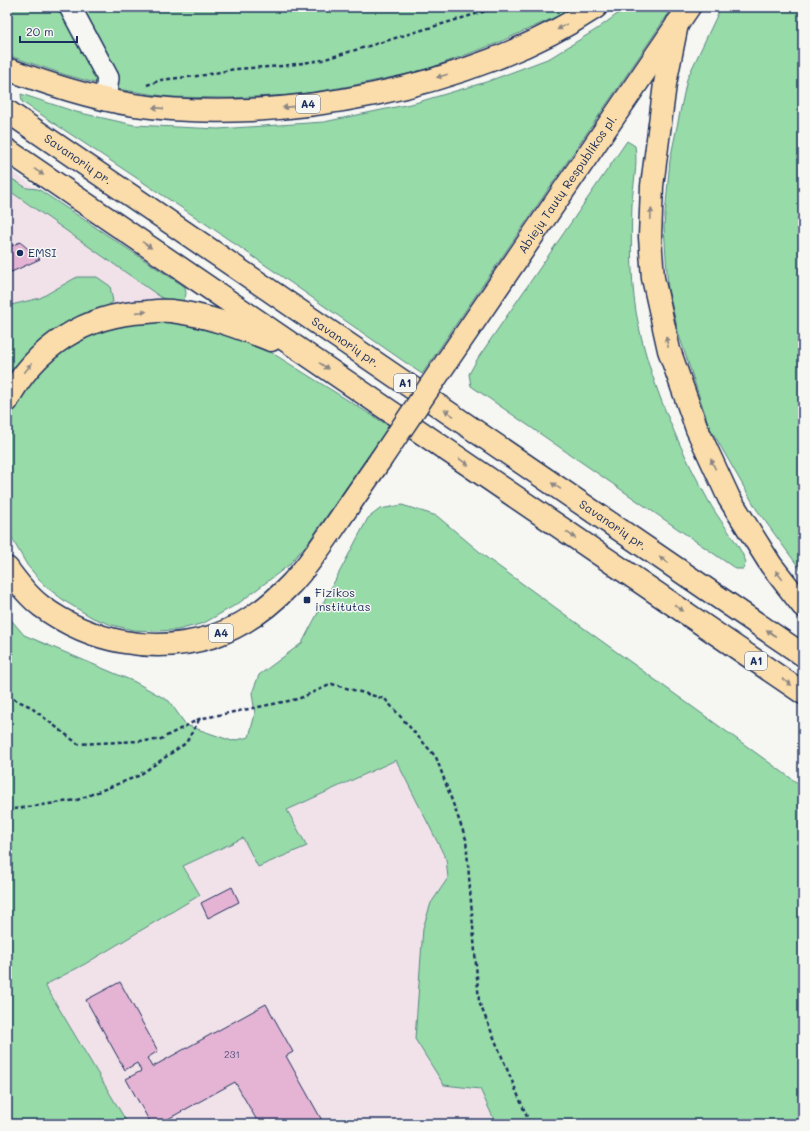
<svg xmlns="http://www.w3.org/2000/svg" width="810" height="1131" viewBox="0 0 810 1131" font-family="Mali,sans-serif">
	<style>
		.built { fill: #f1e2e9 }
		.green { fill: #97dba8; stroke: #598583 }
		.building { fill: #e5b4d4; stroke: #1b2f5e }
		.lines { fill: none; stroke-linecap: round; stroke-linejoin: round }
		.street-casing { stroke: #1b2f5e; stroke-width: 24 }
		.highway-casing { stroke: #1b2f5e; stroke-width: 25 }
		.path { stroke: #1b2f5e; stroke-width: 2.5; stroke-dasharray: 4 3; stroke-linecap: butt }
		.street { stroke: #f6f6f2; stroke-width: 21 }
		.highway { stroke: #fbddab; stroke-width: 22 }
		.highway-bridge-casing { stroke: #1b2f5e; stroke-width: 25; stroke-linecap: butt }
		.highway-bridge { stroke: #fbddab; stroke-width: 22 }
		.oneway { fill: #8b8684 }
		.poi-dot { fill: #1b2f5e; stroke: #f6f6f2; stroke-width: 1.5 }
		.labels { text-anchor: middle; stroke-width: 3; stroke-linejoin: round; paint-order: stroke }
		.number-label { font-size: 10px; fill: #4e507c }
		.shield { fill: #f6f6f2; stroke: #5d6b8a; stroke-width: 1 }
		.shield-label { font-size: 11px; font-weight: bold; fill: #1b2f5e }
		.street-label { font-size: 12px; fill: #1b2f5e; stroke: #f6f6f2 }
		.poi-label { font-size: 12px; fill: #1b2f5e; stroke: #f6f6f2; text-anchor: start }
	</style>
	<rect width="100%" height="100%" fill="#f6f6f2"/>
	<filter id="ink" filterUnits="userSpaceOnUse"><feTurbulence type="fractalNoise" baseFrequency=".025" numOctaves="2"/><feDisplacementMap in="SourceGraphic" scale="8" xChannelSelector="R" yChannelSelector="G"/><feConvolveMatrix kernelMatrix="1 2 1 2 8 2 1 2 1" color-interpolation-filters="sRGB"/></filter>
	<g filter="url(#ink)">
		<g class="built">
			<polygon points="7,168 185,287 186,293 185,298 64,326 26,354 7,379"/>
			<polygon points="397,760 446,859 448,878 431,903 444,1085 480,1089 496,1124 128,1124 45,985 85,964 200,895 183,866 243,838 307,845 287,810"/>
		</g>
		<g class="green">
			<polygon points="7,7 575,7 569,11 495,44 422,71 350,86 296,95 229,98 170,97 117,89 66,75 7,55"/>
			<polygon points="627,7 673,7 422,374 212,228 22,102 21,94 76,112 134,125 218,129 324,122 415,103 486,82 550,58 597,29"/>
			<polygon points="721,7 803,7 803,573 757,510 709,426 679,335 668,289 664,226 670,160 687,79"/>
			<path d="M627,141L635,146C638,166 633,184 632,203C631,243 630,288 639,327C652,386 678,445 707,498C718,520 737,539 746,562L743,569H736L471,386L469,374L478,358Z"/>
			<path d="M7,176L27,188L38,189L185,287C187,295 186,298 180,303L162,298L7,189Z"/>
			<polygon points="77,277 97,277 110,286 113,302 102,309 64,326 26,354 7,379 7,306 40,298"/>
			<polygon points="167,320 191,324 261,346 389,426 310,540 289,565 239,603 204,623 178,630 156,631 133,630 112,625 93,618 66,602 45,586 27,565 15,544 7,525 7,422 18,397 41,367 85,335 118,324"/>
			<polygon points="402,505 437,516 487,558 803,787 803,1124 496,1124 480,1089 444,1085 415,1039 423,928 431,903 448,878 446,859 396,760 287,810 307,846 258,867 243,838 183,866 200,895 85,964 45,985 128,1124 7,1124 7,615 24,635 135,682 169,701 186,725 232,741 249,737 255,714 252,693 259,675 302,643 368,518 380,509"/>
		</g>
		<g class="building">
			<polygon points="20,242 40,259 7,274 7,248"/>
			<polygon points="232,887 239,902 208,918 201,903"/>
			<polygon points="120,982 158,1051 147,1058 152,1067 266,1004 293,1052 286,1056 324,1124 259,1124 235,1082 159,1124 151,1124 126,1079 141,1071 137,1063 125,1070 86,1000"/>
		</g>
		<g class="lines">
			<defs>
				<polyline id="street" points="70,7 108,78 105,100"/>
				<g id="highway">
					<polyline points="677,24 665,84 652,186 650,237 653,278 669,350 697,429 729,498 771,565 803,606"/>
					<path d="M7,69C49,84 90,98 134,105C279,126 474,88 596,7"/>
					<path id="s1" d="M7,111L803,655"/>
					<polyline points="7,150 803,693"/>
					<path id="s2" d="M447,361L689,7"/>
					<path d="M7,401C35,347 86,314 147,312C155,311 163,310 171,311C206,315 238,327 271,340"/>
					<path d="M7,568C17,582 28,596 41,606C91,643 155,655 214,636C243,626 270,606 291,584C307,567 320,548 333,529C349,505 365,482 381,459"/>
				</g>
			</defs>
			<use href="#street" class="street-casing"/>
			<use href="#highway" class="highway-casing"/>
			<g class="path">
				<polyline points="147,85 161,80 205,75 235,69 283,66 322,60 499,7"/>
				<polyline points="7,696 29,706 78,744 159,740 199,719 298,699 332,684 385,699 436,757 466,839 479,1002 530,1124"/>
				<polyline points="7,810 77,800 138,776 186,743 199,720"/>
			</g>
			<use href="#street" class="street"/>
			<use href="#highway" class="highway"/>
			<defs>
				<polyline id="highway-bridge" points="381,459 447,361"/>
			</defs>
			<use href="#highway-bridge" class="highway-bridge-casing"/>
			<use href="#highway-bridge" class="highway-bridge"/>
		</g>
		<defs><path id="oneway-solid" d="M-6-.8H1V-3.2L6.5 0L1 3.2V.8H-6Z"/></defs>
		<g class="oneway">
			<use href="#oneway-solid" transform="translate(562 27) rotate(150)"/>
			<use href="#oneway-solid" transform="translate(442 76) rotate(164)"/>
			<use href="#oneway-solid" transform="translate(288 107) rotate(174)"/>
			<use href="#oneway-solid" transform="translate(158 108) rotate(-174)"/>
			<use href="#oneway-solid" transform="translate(39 172) rotate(34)"/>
			<use href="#oneway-solid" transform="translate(651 214) rotate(-87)"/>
			<use href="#oneway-solid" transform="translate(147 245) rotate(34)"/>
			<use href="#oneway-solid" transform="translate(141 312) rotate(-4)"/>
			<use href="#oneway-solid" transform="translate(667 342) rotate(-102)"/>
			<use href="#oneway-solid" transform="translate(324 366) rotate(34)"/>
			<use href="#oneway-solid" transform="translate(28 368) rotate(-51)"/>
			<use href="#oneway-solid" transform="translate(449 413) rotate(-146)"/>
			<use href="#oneway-solid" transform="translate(464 462) rotate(34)"/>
			<use href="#oneway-solid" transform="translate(713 464) rotate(-115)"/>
			<use href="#oneway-solid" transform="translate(556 486) rotate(-146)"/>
			<use href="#oneway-solid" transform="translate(571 535) rotate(34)"/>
			<use href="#oneway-solid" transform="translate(664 560) rotate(-146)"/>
			<use href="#oneway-solid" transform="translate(779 575) rotate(-128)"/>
			<use href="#oneway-solid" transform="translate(679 608) rotate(34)"/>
			<use href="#oneway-solid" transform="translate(771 633) rotate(-146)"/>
			<use href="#oneway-solid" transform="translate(787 682) rotate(34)"/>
		</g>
	</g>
	<g class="poi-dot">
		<circle cx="20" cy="253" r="4"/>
		<rect x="303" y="596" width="8" height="8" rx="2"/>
	</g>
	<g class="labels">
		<g class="number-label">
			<text x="232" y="1058">231</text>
		</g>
		<g class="shield">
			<rect x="296" y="95" width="24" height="18" rx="3"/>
			<rect x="394" y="374" width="22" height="18" rx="3"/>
			<rect x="209" y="624" width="24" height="18" rx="3"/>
			<rect x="745" y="652" width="22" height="18" rx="3"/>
		</g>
		<g class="shield-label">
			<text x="308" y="108">A4</text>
			<text x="405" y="387">A1</text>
			<text x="221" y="637">A4</text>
			<text x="756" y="665">A1</text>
		</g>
		<g class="street-label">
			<text dy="4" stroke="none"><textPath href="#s1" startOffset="86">Savanorių pr.</textPath></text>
			<text dy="4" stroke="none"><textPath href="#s2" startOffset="214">Abiejų Tautų Respublikos pl.</textPath></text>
			<text dy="4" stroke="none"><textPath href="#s1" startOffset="410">Savanorių pr.</textPath></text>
			<text dy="4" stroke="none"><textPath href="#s1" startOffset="734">Savanorių pr.</textPath></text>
		</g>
		<g class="poi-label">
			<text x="28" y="257">EMSI</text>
			<text x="315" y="597">Fizikos<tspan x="315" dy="14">institutas</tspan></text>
		</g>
	</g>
	<rect width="810" height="1131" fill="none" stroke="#f6f6f2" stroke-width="24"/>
	<rect x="12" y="12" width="786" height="1107" fill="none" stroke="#1b2f5e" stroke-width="1.5" filter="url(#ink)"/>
	<path d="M20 36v6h57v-6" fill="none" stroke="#1b2f5e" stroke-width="2"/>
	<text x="26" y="36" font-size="12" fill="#1b2f5e" stroke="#f6f6f2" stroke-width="3" paint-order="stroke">20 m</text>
</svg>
